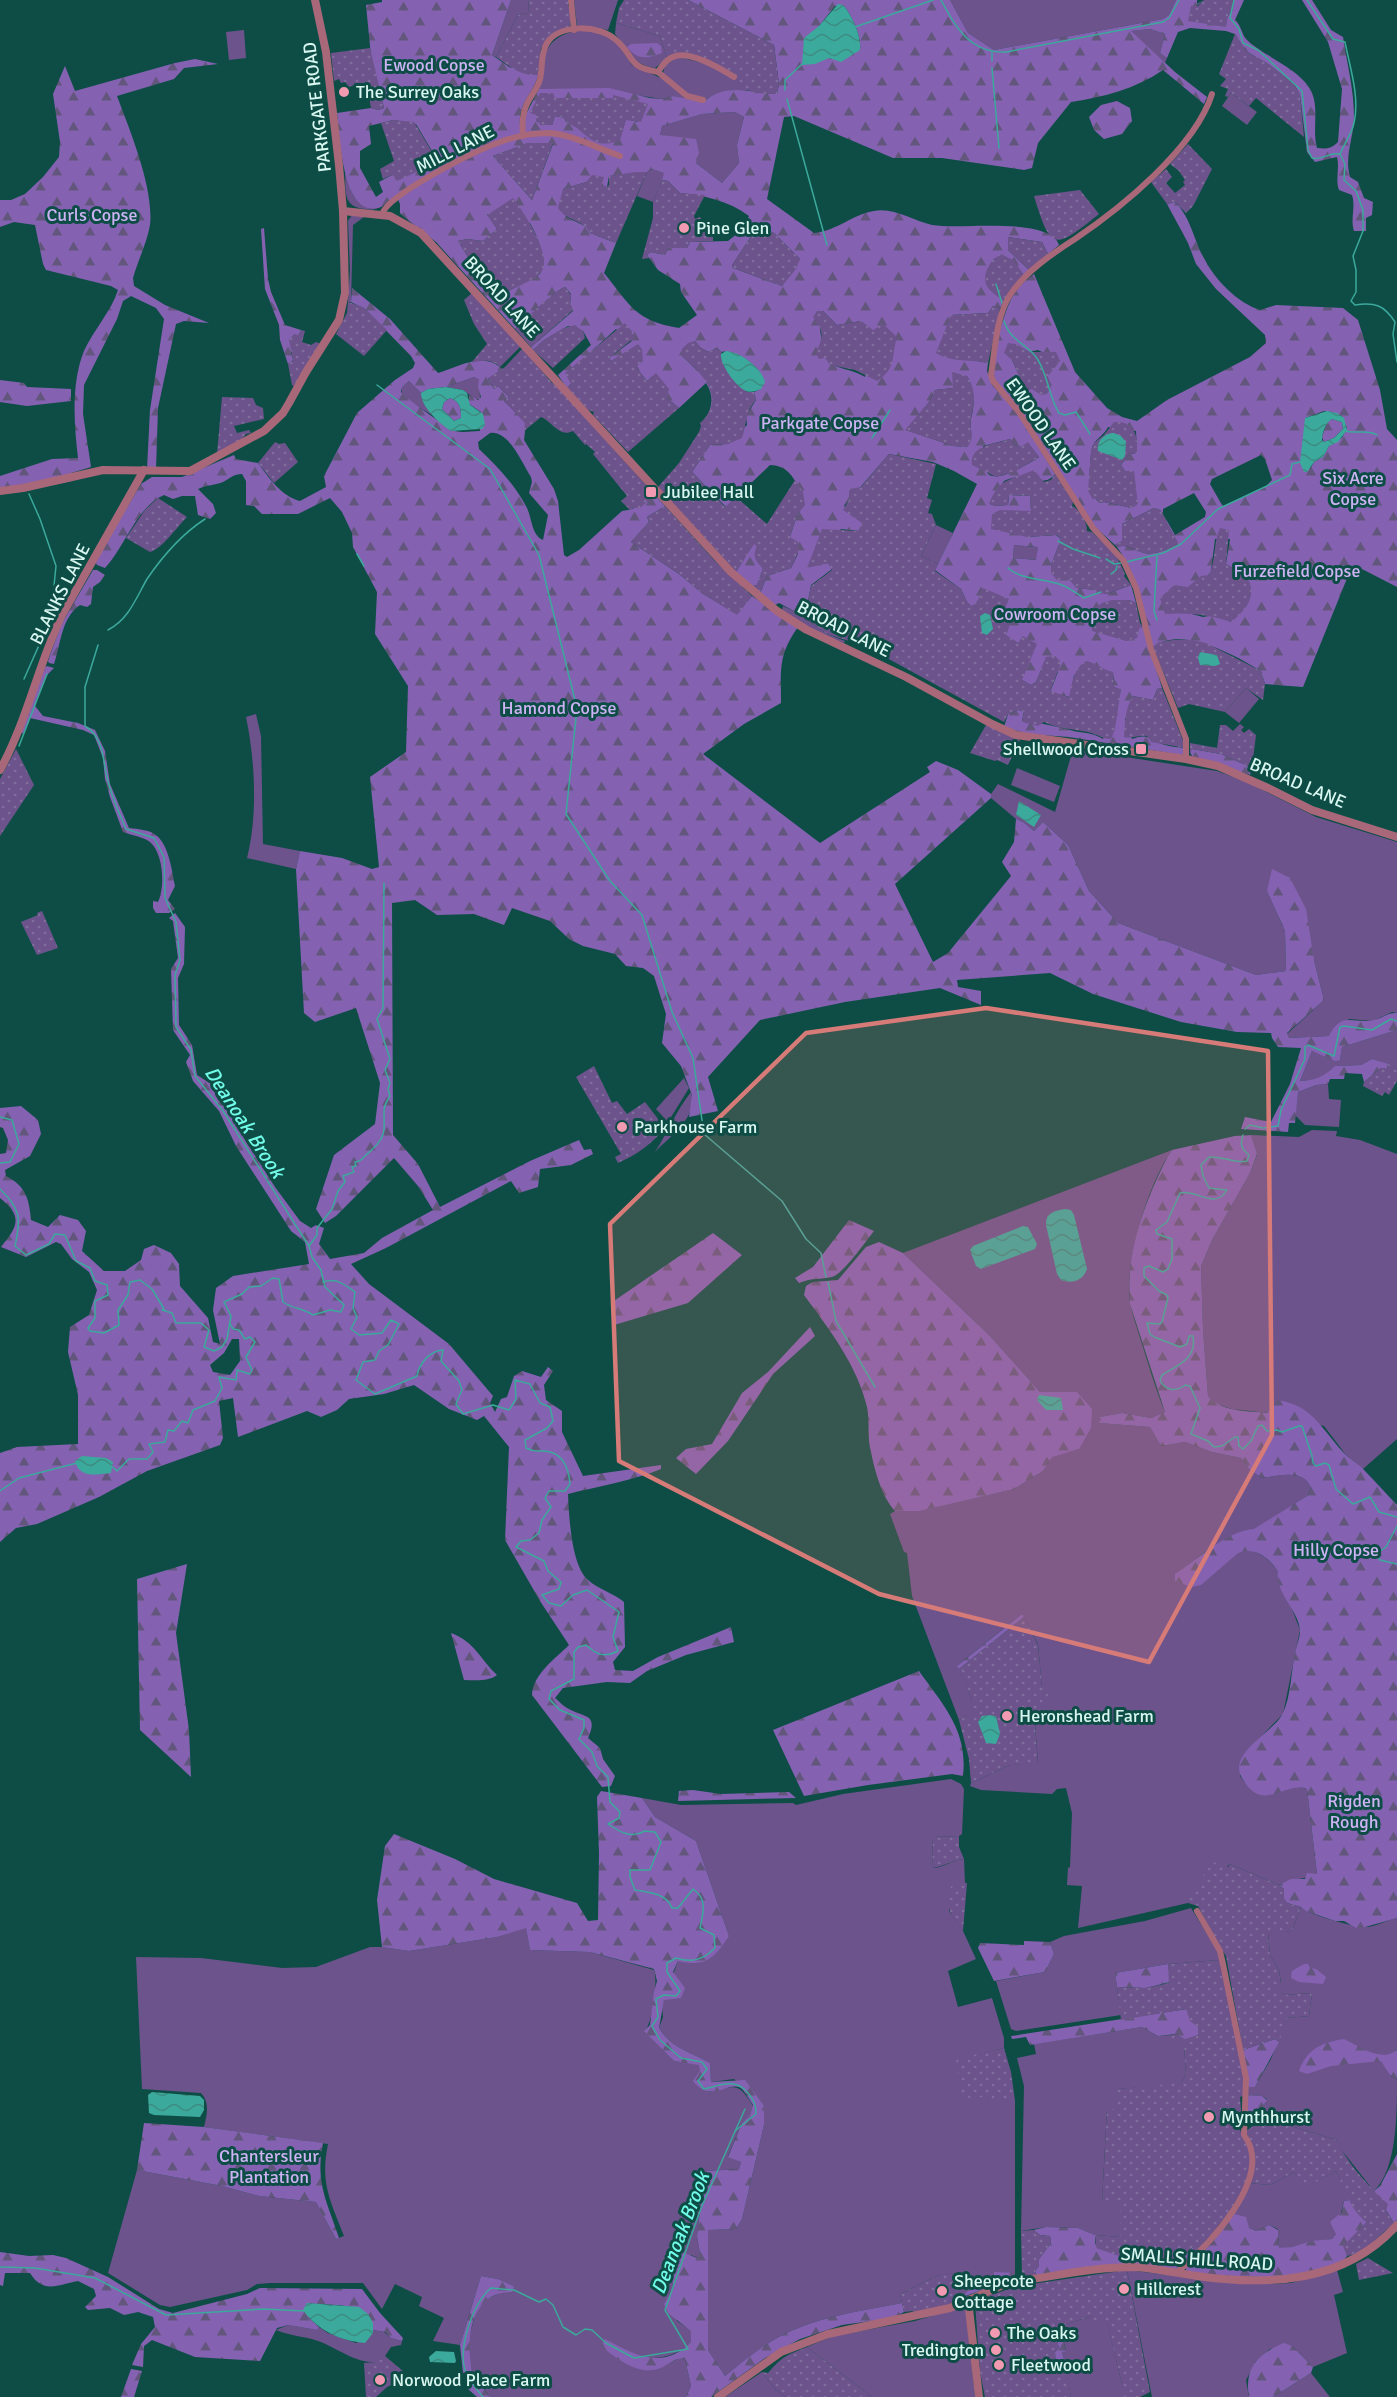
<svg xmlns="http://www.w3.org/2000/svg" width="1397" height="2397" viewBox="0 0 1397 2397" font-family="Signika,sans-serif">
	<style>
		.grass { fill: #6c538c }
		.forest { fill: url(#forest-firs); fill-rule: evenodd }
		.garden { fill: url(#garden-dots) }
		.water { fill: url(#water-waves); fill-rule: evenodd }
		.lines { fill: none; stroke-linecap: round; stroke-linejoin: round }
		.stream { stroke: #3ba99b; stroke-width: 1.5 }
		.minor { stroke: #a86879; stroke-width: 6 }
		.tertiary { stroke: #a86879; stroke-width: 8 }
		.marked { fill: #d77b78; fill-opacity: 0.2; stroke: #d77b78; stroke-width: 4.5; stroke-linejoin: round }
		.poi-dot { fill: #f19ab1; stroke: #0e4d46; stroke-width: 2 }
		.labels { text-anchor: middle; stroke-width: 6; stroke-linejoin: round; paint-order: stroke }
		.park-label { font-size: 18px; fill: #cdb3f4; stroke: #0e4d46 }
		.poi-label { font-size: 18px; fill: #d9f7f1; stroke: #0e4d46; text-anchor: start }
		.street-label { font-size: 18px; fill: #d9f7f1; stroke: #0e4d46 }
		.water-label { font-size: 20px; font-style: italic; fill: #71fde9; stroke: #0e4d46 }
	</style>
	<defs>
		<pattern id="forest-firs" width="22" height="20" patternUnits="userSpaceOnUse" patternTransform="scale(1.5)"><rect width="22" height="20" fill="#8561b2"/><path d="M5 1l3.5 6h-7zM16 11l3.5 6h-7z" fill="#63567d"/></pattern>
		<pattern id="garden-dots" width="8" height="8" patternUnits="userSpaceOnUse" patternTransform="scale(1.5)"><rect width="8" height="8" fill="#6c538c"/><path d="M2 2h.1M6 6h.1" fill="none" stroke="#806c9d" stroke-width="1.8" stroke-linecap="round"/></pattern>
		<pattern id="water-waves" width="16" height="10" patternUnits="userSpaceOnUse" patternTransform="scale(1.5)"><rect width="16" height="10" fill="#3ba99b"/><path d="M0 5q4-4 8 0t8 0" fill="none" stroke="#3d8c82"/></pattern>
	</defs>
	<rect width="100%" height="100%" fill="#0e4d46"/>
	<g class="grass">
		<polygon points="511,0 529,0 528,13 518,15 496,57 492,55"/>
		<polygon points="574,0 618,0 608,30 577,26"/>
		<polygon points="950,0 1176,0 1169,15 1163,19 994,50 968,33"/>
		<path d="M616,23L660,36L667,58L655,68C630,64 630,50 615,34Z"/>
		<polygon points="1150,29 1165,34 1160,53 1167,58 1165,63 1130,31"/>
		<polygon points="244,30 246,58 229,60 226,32"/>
		<path d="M575,31H587L605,34L620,47L632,65L663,79L689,100L673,96L662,99L630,94L539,89C545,59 540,40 575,31Z"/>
		<path d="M676,58C704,59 728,74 750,90C733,91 716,89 704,102L686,93L663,73L665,66Z"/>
		<polygon points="1231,93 1257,112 1247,125 1222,106"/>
		<polygon points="735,112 744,117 737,145 739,163 722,183 660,135 662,126 702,114"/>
		<polygon points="652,169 665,173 653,202 637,196 647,172"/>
		<path d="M345,171C353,196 352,204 380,207C374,210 371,210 365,209C342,207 346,191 345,171Z"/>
		<polygon points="357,214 364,217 353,225 351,302 348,302 350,270 348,221 352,215"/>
		<polygon points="474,377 479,378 480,399 475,399 463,390 446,387"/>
		<polygon points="409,381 421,393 425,405 434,416 408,401 402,394 402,387"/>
		<polygon points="936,525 953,533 938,564 921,556"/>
		<polygon points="1014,545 1038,547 1037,560 1013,558"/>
		<polygon points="783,606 796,612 827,634 845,641 844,643 821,635 782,610"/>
		<polygon points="1246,688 1259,699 1239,723 1225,712"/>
		<path d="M256,714L261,736L263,844L300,851L296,869L247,858C258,815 255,760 246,717Z"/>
		<polygon points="1073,749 1217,771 1249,783 1316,817 1397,842 1397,1013 1392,1012 1373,1021 1349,1019 1330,1036 1289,1038 1287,1034 1324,1000 1314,960 1267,891 1285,931 1286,971 1256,975 1118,923 1089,891 1068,845 1043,822 1034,831 1023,822 1016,819 991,798 991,794 998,784 1055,812"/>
		<polygon points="1017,768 1060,786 1054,802 1011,785"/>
		<path d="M1397,1030V1069L1372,1059L1361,1065L1336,1066C1324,1078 1316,1080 1300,1081L1312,1051L1340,1060L1342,1047Z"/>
		<polygon points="684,1078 689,1088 668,1122 656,1109"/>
		<polygon points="1328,1084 1329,1099 1341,1100 1339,1127 1305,1125 1295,1115 1298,1092 1316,1085"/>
		<path d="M691,1092C699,1117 670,1136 655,1152C668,1132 676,1111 691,1092Z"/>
		<polygon points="1312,1130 1337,1131 1336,1136 1360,1140 1397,1154 1397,1439 1363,1469 1346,1455 1324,1426 1269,1413 1232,1409 1214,1403 1208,1396 1203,1330 1201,1266 1212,1240 1250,1173 1257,1155 1251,1135 1299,1137"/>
		<path d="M1172,1150C1149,1182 1127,1254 1129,1294C1130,1309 1136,1324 1140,1338C1148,1363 1155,1388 1165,1412L1151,1418L1122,1413L1101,1417L1099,1423L1150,1427L1161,1446L1185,1442L1212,1452L1241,1458L1250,1470L1262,1478C1278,1476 1304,1468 1311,1488L1307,1496L1254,1530C1232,1531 1200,1554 1184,1569L1245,1550C1258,1550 1271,1560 1278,1572L1300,1630L1283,1714L1245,1753L1240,1776C1269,1816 1279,1778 1307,1789L1317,1874C1304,1880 1292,1878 1279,1885L1230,1864L1188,1903L1078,1928L1082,1886L1067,1885L1068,1868L1070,1867L1072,1813L1066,1788L1057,1789L1052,1794L981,1790L970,1786L971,1783L1010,1765L1038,1763L1035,1723L1042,1717V1688L1038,1644L1022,1614L958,1665L972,1701L973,1713L959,1720L912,1596L907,1553L904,1552L890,1514L895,1511L919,1510L1014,1489L1043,1471L1052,1456L1079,1449L1076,1392H1040L990,1336L903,1253Z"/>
		<path d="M951,1779L961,1784L964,1789L962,1834L959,1836L933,1837L932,1868C944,1868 951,1860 964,1859L965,1883H952L949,1911L963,1931L976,1959L948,1971L958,2007L992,1998L1004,2038V2048L956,2060L989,2101H1015V2273L941,2274L900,2294L902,2303C860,2311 815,2317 777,2338C758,2349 741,2363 725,2376L708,2350V2230L736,2229L742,2219L764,2125V2106L734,2079L711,2082L710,2063C690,2051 673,2050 659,2028L663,2017L662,2006L678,1961L729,1936L696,1841L655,1817L642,1798L681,1805L793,1803L796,1805L843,1794Z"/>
		<path d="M1301,1907C1312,1916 1350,1926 1365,1927C1375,1927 1387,1920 1397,1918V2049L1393,2053L1383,2056L1390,2075L1397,2080C1397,2114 1397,2169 1374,2191L1340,2148L1337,2140L1281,2123L1263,2125L1261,2118L1257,2116L1267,2099L1262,2096L1248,2095V2087H1255L1271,2059L1287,2018L1309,2016L1312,1993L1284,1995L1277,1987L1281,1983L1279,1970L1270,1955L1268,1933L1292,1931Z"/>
		<polygon points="1191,1908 1217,1950 1220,1960 1168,1964 1115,1973 1121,2015 1016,2031 1011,2029 996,1981 1045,1972 1054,1954 1050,1942 1064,1936 1145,1921"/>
		<path d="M526,1927L530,1950L590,1952L654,1970C658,1982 653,2021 645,2031L674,2061L700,2064V2071L709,2092C736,2087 737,2080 753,2106L750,2115L742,2123L728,2156L741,2162L739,2169L707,2171L704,2176L697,2236L700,2253L698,2258L691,2255L671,2278L674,2288L677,2321L692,2331L691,2342C676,2357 654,2362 634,2355L660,2368L679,2358L685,2359L691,2386L686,2397H490L472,2371L468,2355L469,2337L477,2309L485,2300L514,2286L498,2279L481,2276L460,2345L433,2341L444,2318L419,2306L422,2297L395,2284L382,2309L363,2283H270L257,2284L247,2290L170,2307L160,2305L108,2273L137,2170L222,2186L259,2196L316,2202L336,2239L344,2236C330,2200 320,2183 328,2144L204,2127C207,2115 210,2103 201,2093L142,2089L136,1957L201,1958L282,1968L316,1967L370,1947H382L409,1951L497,1937Z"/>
		<polygon points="1142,2027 1158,2036 1172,2035 1172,2041 1178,2041 1184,2045 1186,2074 1181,2083 1173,2085 1117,2089 1117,2113 1107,2109 1102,2202 1120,2202 1120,2237 1095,2235 1078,2228 1046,2227 1021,2231 1024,2086 1017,2058 1036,2054 1034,2044"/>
		<path d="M1336,2171L1350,2200L1344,2201L1336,2234L1332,2239C1313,2241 1297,2247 1279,2249L1278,2229L1269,2225L1256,2231L1249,2228L1234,2214L1249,2183L1270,2185L1294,2172L1306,2187Z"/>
		<polygon points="1127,2270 1202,2279 1272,2284 1291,2283 1337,2270 1343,2292 1334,2295 1347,2353 1313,2367 1292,2346 1270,2349 1256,2361 1246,2380 1249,2397 1152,2397"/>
		<polygon points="961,2307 966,2310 975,2397 872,2397 807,2347 833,2336 915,2321"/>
		<polygon points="1092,2316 1107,2322 1122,2384 1122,2397 1071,2397 1062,2352 1066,2350 1061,2331 1067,2324"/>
		<path d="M288,2325L317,2330L319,2327L328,2333L356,2343L373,2333V2330L384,2332L391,2338L402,2341L401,2345L391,2347L385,2356H376V2362C354,2363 338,2348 318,2341C304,2336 290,2336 276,2330Z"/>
		<polygon points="762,2372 775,2389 786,2397 725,2397"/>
		<polygon points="1311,2373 1330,2397 1273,2397"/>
	</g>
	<g class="forest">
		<path d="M382,0H511L492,55L509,67L538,75C533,95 518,102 520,126L539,89L609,88L650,98L662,99L673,96L704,102C724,82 754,93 777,94L779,84L774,45L688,0H950L968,33L994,50L1163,19L1169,15L1176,0H1197V4L1204,0L1195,7L1227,18L1233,8V0H1244L1235,20C1242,26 1241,34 1247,40C1263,56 1303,70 1312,93C1319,110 1312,130 1317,148C1326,149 1331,149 1338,142L1342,89L1328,42L1302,0H1312L1331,30L1343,37C1347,64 1354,89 1354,117C1354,137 1344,156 1350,177L1358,182L1364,198L1373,202L1372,215L1366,218V231H1354C1350,219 1356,207 1352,195L1339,190C1335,179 1340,168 1337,157L1315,162L1307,152L1300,95L1294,84L1268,64L1246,51L1235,34L1226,31L1190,28L1178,32L1167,58L1160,53L1165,34L1150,29L1131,31L1175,72L1207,97L1204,104L1163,70C1135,89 1104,97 1071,102L1038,143L1032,168L1024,170L942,158H893L794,116L784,117L767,199L814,233C837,231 853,214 874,211C893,207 914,221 932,225C945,227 960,226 974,226C994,226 1053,223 1059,245L1048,254L1042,242L1008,237V250L1030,271L1025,276L995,258C979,278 985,286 1004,301L1000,308L993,306L988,313L951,315L972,360L988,363L987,371L992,385L1018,414L1055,474C1045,487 1033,477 1018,477C1014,477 1008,479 1004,481L990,504L995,506L1008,505L1009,495L1030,496L1031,511L1027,537L1056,535L1061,539L1051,565L1069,579L1077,588L1095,590L1107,594L1131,585L1136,603L1129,600L1093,609L1092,631L1143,627L1162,688L1157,689L1153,700L1133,696L1125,719L1132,739C1150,732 1150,741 1165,745C1172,747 1179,747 1186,748V752L1182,755L1069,737L1028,734L1004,727L1008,714L1018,710L1024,711L1022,721C1039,722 1053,726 1070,730C1084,734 1089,731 1103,739L1121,690L1114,687L1113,672L1074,675L1070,697L1050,692L1058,672L1046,658L1036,682L1031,685L1022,680L1018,643L1005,635L1013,614L1004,611L978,612L967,602L961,589L935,570L977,484L954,471L933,462L889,454L844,506L863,523L859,531L841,529L807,567L828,563L832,569L811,585L808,601L796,612L779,603L775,605L760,594L767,576L791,568L798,554L790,537L797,515L804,505C800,488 792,465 770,465L726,507L692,472L710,445L728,444L747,425L746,416L756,400L754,392C783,382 738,347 722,352L716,348L709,352L701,348L695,341L682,356C696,369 708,382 724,393L705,419C713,407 714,395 706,383L679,408L667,398L656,374L647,381L636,367L620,356L611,361L609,358L632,341L616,329L586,356L571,384L567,388L558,375L591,345L583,331L568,326L544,340L533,350L531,347L573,311L570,305L571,294L565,287C554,291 526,320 515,329L436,242L403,216L400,213V204L397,197C392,199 386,204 381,207C342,221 340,136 337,113L371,108L378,110L384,108L371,56L366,5L382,2ZM843,5C852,15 862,37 860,50L831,59L829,58L819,26L835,6ZM613,95L638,122L626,119L620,139L566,122L564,118L555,116L552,125H541L540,123L536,121V115L554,98L587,100L613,98ZM735,112L744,117L737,145L739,163L722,183L696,163L699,153L696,139L660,135L662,126L702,114ZM393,120L416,124L438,161L392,175L379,182L383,192L376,197L360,168V151L371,144L369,126ZM528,143L553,144L532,200L493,156ZM652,169L664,173L662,180L668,181L680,193C704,195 729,201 749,216L743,229L728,241L690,242L687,248H668L665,255L651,252L647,255L658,270L680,284L681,292L697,315L679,328C635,321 630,305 604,273L616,243L590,233L587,227L566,217L563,189L586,182L607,187L609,176L647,172ZM487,214L530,223C538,237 547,259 540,274L501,295L468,257L458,241L467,239L483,241L497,229ZM758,226L774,233L800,259L782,286L733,268L732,265ZM817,311H823L837,325L861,321L873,331L865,377C854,370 844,370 833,365C822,361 820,323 817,311ZM967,376C975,390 975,403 971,419C969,431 975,434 967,447L953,446L906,430L929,402L935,390L953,388ZM1010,439L1015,445L1021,447L1028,443L1039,457C1029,463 994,487 986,471C983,465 984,454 983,446ZM1014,545L1038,547L1036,560L1013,558Z"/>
		<path d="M657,43L661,46L662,53C647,59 637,60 627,47L631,44Z"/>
		<path d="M195,59L218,64L184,68L174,79L117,96C130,131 154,188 150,225C147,243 138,260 133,278L134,286L165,305L209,323L184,321L176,324L158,408L156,469H147L150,410L164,319L156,308L131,296L123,301L117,319L84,385L83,414L91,467L71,473L72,481L33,489H0V476L52,459L78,458C74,424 71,383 84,351C93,331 112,310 118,290L111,286L46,270L43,264L35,225L14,222L0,227V200H11L25,194L43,177L59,157L60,142L53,94L65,66L75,91L175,63Z"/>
		<polygon points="1117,101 1130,108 1132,121 1122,134 1104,139 1094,130 1089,117 1101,105"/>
		<path d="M1175,202C1192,219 1193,240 1205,260C1216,281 1238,303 1260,310L1276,305L1343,308L1358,320L1380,390L1387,429L1397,440V587L1364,570L1356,568L1350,571L1303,687L1265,684L1261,671C1235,655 1181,625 1153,647C1141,608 1142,582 1117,547C1126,544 1132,549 1141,552C1153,557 1167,549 1178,544L1160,510L1154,508L1122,524V541L1115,545L1093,525L995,380C990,361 1003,312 1014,294C1019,286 1026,280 1034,274L1075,372L1107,408L1122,417L1137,421L1167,400L1250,357L1266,343L1265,335L1216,289L1196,264L1188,243L1167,204ZM1015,344L1029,352L1038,350L1060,361L1047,376L1026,391L1012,360ZM1324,411L1331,412L1342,416L1347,428L1342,438L1329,446L1323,457L1314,462L1310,469L1305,418ZM1108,427L1136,431L1137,453L1129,454L1121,465L1125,471L1132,508L1104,502L1100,503C1095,499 1092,494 1090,487C1089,483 1090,450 1093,445C1097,438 1104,435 1108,427ZM1261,455L1265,459L1272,480L1266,486L1224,506L1222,505L1210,484L1212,479ZM1194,493L1206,512L1205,517L1175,535L1163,514V509ZM1215,539H1230L1226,564L1231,567V622L1215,615L1203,617L1184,612L1211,571Z"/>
		<polygon points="264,228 268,279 271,292 285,325 301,330 291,352 293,360 288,364 280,340 279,325 265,289 261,229"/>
		<path d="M352,288L390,319L438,373C457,367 485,351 502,369L488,379L494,389L498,386L509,397L504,401L526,423L524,440L554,489L558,501L564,555L567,557L579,550L622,511C634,510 647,503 655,495L665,506L647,517L649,522L631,542L679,574L703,594L737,614L752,596L798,627C778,655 781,670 781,703L744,724L703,754L820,843L930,772L927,767L936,761L958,770L991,794V798L895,884L933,962L948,953L1011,876L1002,862L1014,842L1016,819L1023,822L1034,831L1043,822L1068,845L1089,891L1118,923L1256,975L1286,971L1285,931L1267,891L1272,869L1290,878L1306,909L1314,960L1324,1000L1287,1033L1289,1038L1329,1036C1342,1010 1354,1025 1374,1020C1383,1018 1388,1012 1397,1013V1030L1342,1047L1340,1060L1335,1061L1312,1051L1300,1081C1316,1080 1324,1077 1335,1066L1361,1065L1372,1059L1388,1064L1387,1068H1381L1364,1082L1362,1074L1345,1073L1344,1079H1330L1328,1084L1316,1085L1298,1092L1295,1123H1289L1288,1132L1241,1129L1245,1117L1271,1122L1290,1084L1301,1048L1278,1047L1272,1038L1271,1033L1237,1032L1181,1022L1093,994L1050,973L957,980L958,987L981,991V1005L940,988L845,1002L760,1020L708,1077L718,1111L689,1117L692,1095L681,1066L662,1043L666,1014L654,976L643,968L626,966L615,954L583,946L569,939L550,921L512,908L504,925L474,914L437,915L415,900L392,903L393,1135L418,1164L440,1207L530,1161L579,1140L584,1150L591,1149L593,1154L571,1165L540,1169L538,1187L519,1193L511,1181L386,1248L351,1264L369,1284L449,1344L493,1396L490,1403L495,1412L501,1399L507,1397L514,1376L522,1371L541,1377L548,1367L553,1371L544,1385L546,1400L562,1411V1432L583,1476L661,1465V1469C632,1481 599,1486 568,1494C569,1515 571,1565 588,1580C598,1589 613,1593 624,1602L625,1647L613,1662L615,1670L633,1671L658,1657L731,1627L734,1642L686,1655L647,1671L630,1683L607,1682L563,1688L555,1698C559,1701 563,1706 567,1708C584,1718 599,1713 588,1738L600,1748L603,1759L615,1776L611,1786L602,1787L532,1695C533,1674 555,1659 569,1645L540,1601L505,1540L509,1447L484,1416L477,1420L449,1409L414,1385L384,1394L349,1399L337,1410L321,1417L307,1411L238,1437L233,1398L219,1401L223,1438L220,1445L147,1471L99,1497L37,1524L16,1528L0,1542V1453L17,1447L78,1444V1395L68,1352L70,1327L89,1315L97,1290L89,1272L72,1259L61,1244L56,1242L26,1257L1,1247C17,1227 24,1217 0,1198V1154L6,1153L8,1140L3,1128L0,1127V1108L21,1106L38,1120L41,1134L30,1156L5,1170L6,1176C26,1186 29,1199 31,1220L48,1227L60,1215L78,1220L86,1231L82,1251L104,1271H125L141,1260L144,1249L154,1245L171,1253L179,1264L180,1286L208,1318L213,1342L220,1344L213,1310L216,1288L233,1276L309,1264L305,1242L291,1231L236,1146L219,1111L193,1081L186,1062L190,1055L173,1030L171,969L178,958L173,921L169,918L175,913L185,927L184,964L178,978L179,1025L192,1045L197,1075L211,1084L218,1100L233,1114L238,1129L275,1187L300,1221L311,1228L316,1225L324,1228L319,1244L330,1259L364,1253L382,1238L433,1210L418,1186L394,1158L336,1216L325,1223L316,1209L334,1155L375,1124L380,1083L356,1008L315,1022L304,1013L296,869L300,851L342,858L372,869L379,867L370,777L406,752L408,686L375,634L377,592L353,547L352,533L342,512L330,498L298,514H262L254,506L246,505V481L242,474C233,474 231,478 223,482C216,485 206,485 198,489L213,504L216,513L210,519L198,515L195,496H182L173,499L164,495C136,507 125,547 105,568L97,565L95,561L141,484L152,477H182L234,455L236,459L258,463C269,478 281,496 300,501L326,487L324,476L357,413L395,380L413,368L415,363L411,356L365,309L351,302ZM474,377L479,379L478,387L481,397L478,400L469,395V404L481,412L480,431C472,431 463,433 455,431C449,429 405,398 401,392L402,387L409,381L421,393L428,389L446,387ZM490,433C509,430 522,463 531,477L532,482L529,493L548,515L543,540C532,536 532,519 527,508C516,486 497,466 479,449L478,442ZM232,1339H239L240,1361L230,1375L213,1372L210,1365L224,1353Z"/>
		<polygon points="0,380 24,383 27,387 71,389 71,401 27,406 0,402"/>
		<path d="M450,398C460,402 461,407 461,418L454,421L442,409L444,402Z"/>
		<polygon points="1332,419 1342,422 1343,429 1334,438 1324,442 1322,437 1327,422"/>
		<polygon points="754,543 757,546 755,555 763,569 757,585 752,586 736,572"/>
		<path d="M93,570H97L105,575L100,582L93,587L91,604L87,607L80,605C61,618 61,644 54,664L49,663L48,661L61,625Z"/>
		<path d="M47,666L54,668L46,676L35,706L43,716L78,723L95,730L105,751L110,784L129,828C138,829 151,830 157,836C169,846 172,871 175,886L168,900L175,909L169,913H156L153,908V901L158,902C165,888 164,854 150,842C144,837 131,835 123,832L110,797L105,779L103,758L94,735L83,730L30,718L23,734L21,731L44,668Z"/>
		<polygon points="1192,749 1221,754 1252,768 1250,775 1193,758 1190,752"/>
		<path d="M1251,1135L1257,1154L1250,1173L1212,1240L1201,1266L1203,1330L1208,1396C1221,1412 1249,1411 1268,1413L1276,1400C1314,1404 1324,1434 1347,1456C1353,1461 1360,1465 1365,1471C1376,1482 1386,1494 1397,1505V1918L1358,1929L1344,1921H1335L1306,1911L1301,1907L1287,1903L1284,1899V1889L1279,1885L1291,1879H1305L1307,1873L1317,1874L1307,1789C1285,1780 1263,1815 1242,1778C1227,1752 1275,1732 1283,1713C1291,1696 1291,1672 1295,1654C1296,1647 1300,1638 1300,1631C1299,1610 1275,1593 1278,1572C1270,1558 1254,1546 1238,1553L1201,1585L1191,1587L1175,1581V1574C1198,1560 1225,1531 1254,1529L1307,1496L1311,1488C1304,1468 1278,1476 1262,1478L1250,1470L1241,1458L1212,1452L1185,1442L1161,1446L1150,1427L1099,1423L1100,1417L1122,1413L1151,1418L1165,1412L1130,1304C1125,1253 1145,1201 1168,1156L1172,1150L1235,1136Z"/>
		<path d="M849,1220L874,1231C865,1242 844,1273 832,1277C820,1280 813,1277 799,1283L795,1278L813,1267Z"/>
		<polygon points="713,1233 742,1255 688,1303 614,1325 611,1303"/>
		<path d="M879,1242L903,1253L990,1336L1040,1392H1077L1092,1409L1091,1428L1079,1449L1052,1457L1043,1471L1014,1489L919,1511H895C882,1497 875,1472 871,1452C867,1438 870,1421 867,1407C857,1365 829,1329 804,1295L806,1286L813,1282L838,1280L866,1247Z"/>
		<polygon points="810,1327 815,1336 773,1374 728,1441 696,1474 676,1458 686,1449 712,1444 742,1393 768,1372"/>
		<polygon points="187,1564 176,1633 189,1730 191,1777 140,1730 137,1579"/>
		<polygon points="1022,1614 1024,1617 959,1669 957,1666"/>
		<path d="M451,1633C475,1642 479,1658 497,1675C488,1682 475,1680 464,1680Z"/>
		<path d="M919,1671C944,1706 968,1731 963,1776L952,1774L868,1785L804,1796L773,1730Z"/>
		<polygon points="693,1790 721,1794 789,1792 796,1798 678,1801 679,1791"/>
		<path d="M601,1791L642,1798L655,1817L696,1841L729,1936C715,1957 706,1968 678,1961L673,1972L685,1988L681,1998L664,2000L659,2028C673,2050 690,2051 710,2063L711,2082L745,2080L764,2106V2125L742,2219L736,2229L708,2230V2350L725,2376C741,2363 759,2348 777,2338C815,2317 860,2311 902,2303L904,2312L892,2318L842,2325L800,2339L765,2358L711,2397H686L691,2386L685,2359C676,2357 671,2363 663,2367C641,2378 617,2359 601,2346L605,2339C635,2355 662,2371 691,2342V2331L668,2313L664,2304L674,2288L669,2271L676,2256L682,2252L697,2258L700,2253L697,2236L704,2176L707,2171L739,2169L741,2162L728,2157L742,2123L750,2115L753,2105C750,2101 746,2093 742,2089C730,2079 712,2105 693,2081L700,2071L699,2065L674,2061L644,2031L650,2025L654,1992L657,1981L654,1969L590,1952L530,1950L526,1928L497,1937L409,1951L382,1947L377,1900L385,1846L394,1834L455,1859L494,1879L577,1903L588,1921L598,1920L599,1854L597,1797Z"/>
		<polygon points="1024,1941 1050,1942 1054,1954 1045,1972 994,1981 978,1948 980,1943 1024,1945"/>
		<polygon points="1168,1964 1170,1982 1146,1988 1117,1987 1115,1973"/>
		<polygon points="1304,1964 1308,1964 1310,1968 1316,1969 1326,1977 1323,1984 1299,1982 1291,1978 1292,1971"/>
		<polygon points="1187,2009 1198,2027 1198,2035 1185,2040 1176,2034 1158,2036 1142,2027 1030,2045 1026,2037 1012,2039 1011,2036"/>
		<polygon points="1275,2039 1279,2042 1255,2087 1248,2087 1243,2050"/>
		<path d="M1344,2039C1359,2046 1383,2064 1397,2049V2080L1390,2075L1381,2061L1331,2066L1307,2074L1299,2071C1307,2049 1321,2043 1344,2039Z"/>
		<polygon points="1248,2095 1262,2096 1267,2100 1253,2120 1246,2120"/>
		<path d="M144,2123L204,2127L323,2143C315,2183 327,2201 339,2238L336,2239L316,2202L259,2196L222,2186L137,2170Z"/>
		<polygon points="1397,2154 1397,2220 1394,2223 1374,2191 1380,2186"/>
		<path d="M1350,2200L1363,2219L1367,2222L1344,2246L1347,2256C1326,2288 1220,2275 1186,2272V2268L1212,2243L1234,2214L1246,2217L1249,2228L1256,2231L1269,2225L1278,2230L1279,2248L1292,2247L1312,2241L1332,2239L1336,2234L1330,2222L1342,2212L1344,2201Z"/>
		<polygon points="1046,2227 1078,2228 1095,2235 1095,2244 1184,2256 1193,2247 1193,2255 1175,2270 1144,2267 1037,2276 1035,2271 1039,2266 1039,2259 1051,2243 1050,2236 1040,2235 1033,2230"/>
		<path d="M0,2252L29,2256L53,2255L66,2258L108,2277L159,2309L173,2313L247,2294L260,2288L362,2289L380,2313L403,2338L402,2341L391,2338L385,2332L373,2330C372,2299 331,2307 307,2303L309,2318L319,2327L317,2330L288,2325L277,2328L260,2361L195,2357L152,2340L144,2346L143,2367L132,2365L141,2344L155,2327L153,2317L138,2312L124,2315L110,2308L88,2310L85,2307L96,2296L94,2289L78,2281C57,2285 43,2294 30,2273H5L3,2286L0,2285Z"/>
		<polygon points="994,2272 1015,2273 1015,2278 960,2298 977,2281 994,2277"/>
		<path d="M481,2276L498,2279L514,2286L512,2292C471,2291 465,2339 472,2371L463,2373L460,2345Z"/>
		<polygon points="1057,2331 1061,2331 1066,2351 1062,2352 1067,2375 1056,2370 1055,2352 1059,2348 1055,2334"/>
		<path d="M1284,2343L1292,2346L1313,2367L1311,2373L1273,2397H1249C1244,2368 1257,2354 1284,2343Z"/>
		<polygon points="131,2369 142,2371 134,2397 121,2397"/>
		<polygon points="475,2376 490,2397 477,2397 468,2389 465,2379"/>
	</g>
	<g class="garden">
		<path d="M529,0H569L568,6L570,8V26L541,48L538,75C521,76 510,67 496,57L518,15L528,13Z"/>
		<path d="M624,0H688L774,45L779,84L777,94L753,93L731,78L734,75C711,58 694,59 667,58L660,36L616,23L619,8Z"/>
		<polygon points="1204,0 1234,0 1233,8 1228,16 1226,27 1188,21 1191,6 1198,6"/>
		<polygon points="1235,34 1246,51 1268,64 1294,84 1300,95 1304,137 1256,98 1249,106 1231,93 1228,97 1225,96 1228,89 1220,86 1226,79 1219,74"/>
		<polygon points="370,48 384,108 378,110 371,108 368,90 360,92 357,84 349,87 345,82 341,83 339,79 334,81 331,53"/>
		<path d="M540,93H553L555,98H613V95L648,104L641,122L626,120L620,140C591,152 588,131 566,122L564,118L555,116L552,125H540V123L536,121V115L530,113Z"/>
		<polygon points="393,120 414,122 438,162 397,181 392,175 383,179 380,169 394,161 381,123"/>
		<polygon points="527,143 553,143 532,200 493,156"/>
		<polygon points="1188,144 1212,169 1193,206 1186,213 1175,202 1167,204 1151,182 1166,169 1172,177 1166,183 1175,193 1185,185 1183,182 1185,180 1179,171 1170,164"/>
		<path d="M636,172H647L616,243L590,233C585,220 565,221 558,208L563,189L586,182L592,175L604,177L602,185L607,187L609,185V176Z"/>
		<polygon points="662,180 668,181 680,193 705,195 694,216 695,219 700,217 704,224 713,224 713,241 690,242 687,248 668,248 665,255 651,252 647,255 649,258 642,259 653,218 653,202"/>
		<path d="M1080,190L1099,214C1054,250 1051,252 1034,196Z"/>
		<path d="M513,198C523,211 552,254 542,271C536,280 511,289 501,295L468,257L458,241L467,239L483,241L497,229L487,215Z"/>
		<polygon points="758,226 774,233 800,259 796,269 782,286 733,268 732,265"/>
		<polygon points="1008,237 1042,242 1048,254 1030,271 1008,250"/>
		<path d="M1001,254L1013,260L1025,276L1004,301C999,297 992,293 988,288C980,276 990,260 1001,254Z"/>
		<path d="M565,287L571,295L570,305L573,310L531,347L515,329C526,319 554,291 565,287Z"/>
		<path d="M472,293L521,346L500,367C492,359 482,360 471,363L487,344L474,324L464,300Z"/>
		<polygon points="348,302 363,307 387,330 364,356 336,334 347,313"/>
		<path d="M993,306L1000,308L988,363C970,359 953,363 936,353L951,315L988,313Z"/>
		<path d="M817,311H823L837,325L861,321L873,330L883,324L897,337C891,357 897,368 877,381L855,370L830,365L825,358L819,359L816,353C824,335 824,333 813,317Z"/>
		<polygon points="625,323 634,334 634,338 609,358 611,361 638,344 642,349 643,361 636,367 647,381 656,373 669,389 667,398 679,408 628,452 593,415 594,412 588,410 567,388 571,384 565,373"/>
		<polygon points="575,325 583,331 585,338 553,368 533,350 544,340 562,329"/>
		<polygon points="301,330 305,331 302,342 311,345 316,342 321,344 295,387 292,385 288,364 293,360 289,340 294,334 299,335"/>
		<path d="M695,341L701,348L709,352L716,348L722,352L721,354L725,368L747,392H754L756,400C745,411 747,424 742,438L728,444L710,445L692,472L725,507L736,497L767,524L795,480L803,492L805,505L797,515L790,537L798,542V553L791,568L767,576L760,594L752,586L757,585L763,569C755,560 752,557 757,546L754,544L736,572L658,487L679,463L699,432L701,426L700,423C728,398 702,374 682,356V349L688,343Z"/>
		<polygon points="1008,343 1015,344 1029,352 1056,352 1060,361 1048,376 1051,387 1047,394 1041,395 1032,389 1026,391 1012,360 1004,353"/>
		<path d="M523,348C532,360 542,371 552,383L555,384L655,495L640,508H633L630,510L621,501L627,496L593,454L595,452L586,444L585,445L573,431C559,438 553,422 541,417L524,431L525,423L504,401L509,397L498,386L494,389L488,378L505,367Z"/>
		<path d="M952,372L967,376C977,393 974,402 971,419C969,430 976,439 967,447L953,446L905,430L929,402L935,390L953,388Z"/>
		<polygon points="222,397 253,398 256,405 263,408 264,419 234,426 237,433 249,430 251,433 246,434 240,442 217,454"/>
		<path d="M1114,422C1135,421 1138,435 1137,453L1129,454L1121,465L1125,471H1134L1138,504L1132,508L1104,502L1100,503L1095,498L1093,500L1088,491L1091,450L1094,443L1104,435Z"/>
		<path d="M1010,439L1015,445L1021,447L1028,442L1039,457L1014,472L996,477L972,465C969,445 996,444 1010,439Z"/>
		<polygon points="275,442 279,444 285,443 298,462 274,483 258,463"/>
		<path d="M889,454L936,464L927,498L932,500L928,513L932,514L936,525L921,556L938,564L935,571L961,589L967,602L972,606L978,600L983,588L1009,599L1004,611L1014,615L1006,635L1018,643L1023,636L1037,644L1022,680L1031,685L1036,682L1046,657L1055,656L1060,661V666L1050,691L1069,697C1072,684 1074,666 1087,661C1097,664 1102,669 1113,672L1114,687L1121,689L1115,729L1111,739C1102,739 1097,734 1088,732C1073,729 1058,729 1044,722L1038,726L1022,722L1024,711L1018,710L1008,714L1004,722L865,646L827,634L796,612L808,601L811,586L832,570L828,563L807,568L822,529L858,531L862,523L843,510L849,500V489L861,487Z"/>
		<path d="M1034,470L1044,482L1051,480L1055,474L1073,502L1072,506C1081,510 1087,522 1087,531L1092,532L1116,555L1125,574L1124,576L1131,585L1107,594L1096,593L1095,590L1077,588L1069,579L1057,580L1051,573V565L1061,539L1057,535L1027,537L991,529L992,514L1000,510L1031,511L1030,496L1009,495L1008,505L995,506L989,504C999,478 1011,480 1034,470Z"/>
		<path d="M158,498L187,517C176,528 162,549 150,552L126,538L145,510Z"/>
		<polygon points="665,506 715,561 752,596 737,615 703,594 679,574 631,542 649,522 647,517"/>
		<path d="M1154,508L1160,510L1179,544C1168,549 1152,557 1141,552C1132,549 1127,544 1117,547L1115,545L1122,541V524Z"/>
		<path d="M1220,528L1229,530L1226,564L1231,567L1238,565C1259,588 1254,604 1231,622C1213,615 1185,612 1165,614L1160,598L1174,585L1188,587L1201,576L1209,575C1216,561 1213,543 1220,528Z"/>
		<polygon points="1112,600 1129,600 1136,603 1140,623 1143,627 1139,629 1137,638 1126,641 1092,631 1093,609 1102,603"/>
		<polygon points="1173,640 1192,640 1206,643 1261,671 1265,684 1263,700 1246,688 1225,712 1189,704 1178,708 1153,647 1159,642"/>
		<path d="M1162,688L1186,748L1151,742L1147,736C1139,735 1133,739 1124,737C1125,723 1125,708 1133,696L1153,700L1157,689Z"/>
		<polygon points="1240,724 1244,727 1241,730 1244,733 1249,729 1256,735 1252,768 1221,754 1192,749 1190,752 1190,743 1217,748 1220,725 1226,725 1233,731"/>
		<polygon points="986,725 1020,740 1008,765 997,760 995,761 970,753"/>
		<polygon points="16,749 34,785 0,836 0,779"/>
		<polygon points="42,911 58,948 37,955 21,922 38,915 37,913"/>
		<polygon points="1388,1064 1397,1069 1397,1081 1389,1095 1385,1092 1382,1096 1363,1086 1364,1082 1381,1068 1387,1068"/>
		<path d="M594,1066L612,1103L617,1101L627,1114L645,1102L665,1128C652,1144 636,1155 618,1163L615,1157L621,1154L576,1077Z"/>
		<polygon points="1024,1617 1038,1645 1042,1687 1049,1696 1042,1717 1035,1724 1038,1764 1010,1765 971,1783 969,1759 959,1720 972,1713 972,1701 959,1669"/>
		<path d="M959,1836V1847L964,1859C951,1860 944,1867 932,1868L933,1837Z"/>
		<polygon points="1213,1862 1228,1867 1230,1864 1279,1885 1284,1889 1284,1899 1287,1903 1301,1907 1292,1931 1268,1934 1270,1955 1279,1970 1281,1984 1278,1987 1284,1995 1312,1993 1309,2016 1287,2018 1279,2042 1275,2039 1243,2050 1226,1956 1217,1942 1198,1906 1188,1903 1190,1894"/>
		<path d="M952,1882L967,1883L963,1931C947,1909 946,1910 952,1882Z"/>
		<path d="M1220,1960L1245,2080L1243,2096L1240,2097L1242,2123L1239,2126C1240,2133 1244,2136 1247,2142C1249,2147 1250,2155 1250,2161C1252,2191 1212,2234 1193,2255V2247C1187,2253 1182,2259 1175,2262C1156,2269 1114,2255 1096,2248L1095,2235L1120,2237V2203L1102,2202L1107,2109H1112L1117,2112V2089L1181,2083L1186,2074L1184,2046L1178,2041H1171L1172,2035L1176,2034L1185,2039L1198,2035V2027L1190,2021L1186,2009L1121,2020L1117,1987L1146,1988L1169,1983L1168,1964Z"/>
		<polygon points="1004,2048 1011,2072 1015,2101 989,2101 984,2097 961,2098 956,2059"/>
		<path d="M1281,2123L1337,2140C1347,2164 1369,2186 1388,2204L1386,2211L1394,2223L1361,2253L1347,2256L1343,2246L1367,2222C1351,2212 1344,2187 1336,2171L1305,2188L1294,2172L1270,2185L1249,2183L1254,2167L1255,2153L1246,2131L1253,2126Z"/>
		<polygon points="1033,2230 1040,2235 1050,2236 1051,2243 1039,2259 1039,2266 1035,2271 1037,2276 1022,2277 1021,2231"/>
		<polygon points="1368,2258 1371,2260 1393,2273 1359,2280 1356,2264"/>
		<polygon points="1127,2270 1150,2392 1140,2397 1122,2397 1122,2384 1107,2323 1094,2325 1092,2316 1067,2324 1061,2331 1057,2331 1055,2334 1059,2348 1055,2352 1056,2369 1067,2375 1071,2397 985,2397 980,2372 975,2302 979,2299 1024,2284 1027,2289 1032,2284"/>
		<path d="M994,2272V2277C969,2282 976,2286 959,2299C950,2306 925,2311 914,2314L913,2311L904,2312L900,2294L941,2274Z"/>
		<path d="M807,2347L872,2397H786L775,2389L762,2372L768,2373C783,2356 785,2356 807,2347Z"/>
		<polygon points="376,2356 385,2356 404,2372 402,2380 387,2387 376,2397 366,2397 364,2363 376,2362"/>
	</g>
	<g class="water">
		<path d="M838,4L843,5C852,15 862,37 860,50L841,62L829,58L815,64L802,65L804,38L819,26Z"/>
		<path d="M726,351C740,352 761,367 765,382L761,389C756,391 751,393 746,391C736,387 720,365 721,354Z"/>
		<path d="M446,387L463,390L467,393L470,405L483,414L485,425L482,429L451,431C439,423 421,407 421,393L428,389ZM450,398C460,402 461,407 461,418L454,421L442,409L444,402Z"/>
		<path d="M1327,411L1337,413L1344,418L1347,430L1338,442L1329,446L1323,457L1314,462L1307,472H1304L1300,463L1305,418ZM1332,419L1342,422L1343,429L1334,438L1324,442L1322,440C1322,433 1326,422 1332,419Z"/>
		<path d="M1114,433L1121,436L1126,442L1125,456L1122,460L1098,451C1096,441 1105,433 1114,433Z"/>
		<polygon points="985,613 990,615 993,629 987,635 982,633 980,616"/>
		<polygon points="1200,652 1217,655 1220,664 1215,666 1200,665 1198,658"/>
		<polygon points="1019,801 1041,815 1034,827 1016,815"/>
		<path d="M1065,1209L1071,1210L1074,1215L1087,1269C1083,1281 1072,1284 1061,1280L1057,1274L1046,1225C1045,1213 1054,1211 1065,1209Z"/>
		<polygon points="1023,1226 1028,1227 1037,1244 1035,1249 981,1269 976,1266 970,1250 973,1246"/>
		<polygon points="1039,1395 1061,1398 1063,1410 1046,1410 1037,1400"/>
		<path d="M82,1456L106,1458L113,1462L111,1473C96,1475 79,1478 75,1461Z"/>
		<polygon points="989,1715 996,1716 1000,1734 996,1744 986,1743 978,1722 982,1716"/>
		<polygon points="152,2092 200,2096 204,2100 204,2110 200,2117 154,2115 149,2113 148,2095"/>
		<path d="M307,2303L359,2307L368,2314L373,2323V2333L365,2343C340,2341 317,2330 303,2310Z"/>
		<polygon points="436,2351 454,2352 456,2361 455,2363 430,2362 429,2357"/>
	</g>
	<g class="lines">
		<g class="stream">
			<path d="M941,0C957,29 970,53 1006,52L1163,22L1169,18L1179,0"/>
			<path d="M1234,0L1230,18L1239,29L1243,43L1258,50L1302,91L1308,150L1312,158C1321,161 1330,152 1339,154"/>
			<path d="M1307,0L1333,39L1345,42C1350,68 1360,97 1354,123C1352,133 1344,144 1340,154"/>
			<polyline points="855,27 933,0"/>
			<polyline points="992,61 992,53"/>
			<polyline points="992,68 999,148"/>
			<polyline points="785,90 785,80 802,64"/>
			<polyline points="787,99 827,245"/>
			<path d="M1340,154L1345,164L1344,180L1356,191L1363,210V231L1353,256L1356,270V292L1351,301L1355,305C1375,302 1384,305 1395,322L1393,334L1397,362"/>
			<polyline points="996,284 1002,303"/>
			<path d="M1004,321C1011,343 1028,343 1038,360C1048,376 1049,397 1059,413L1065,415L1076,412L1090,434"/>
			<polyline points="377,385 490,469 539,555 577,708 566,814 610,881 642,915 672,1012 693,1058 704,1134 782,1201 806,1239 821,1253 826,1277"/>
			<path d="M1346,431C1356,434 1369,429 1377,435"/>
			<polyline points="872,438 890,410"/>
			<polyline points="29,494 40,519 56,566 52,605"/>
			<polyline points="1058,541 1073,549 1100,558"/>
			<polyline points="357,554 364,566"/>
			<polyline points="1106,559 1114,564 1121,563"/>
			<polyline points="1126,562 1163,553 1181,544 1218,509 1290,475 1292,464 1300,462"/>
			<path d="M1008,568C1022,580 1041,578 1059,584C1067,586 1076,593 1084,598L1101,592"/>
			<polyline points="1111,574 1116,570 1117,566"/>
			<polyline points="1157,620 1154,611 1157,556"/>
			<path d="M108,630C129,619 136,598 147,579C162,557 182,534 205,519"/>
			<polyline points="24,679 52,616"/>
			<polyline points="19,746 47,674"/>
			<polyline points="0,1117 12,1120 19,1144 10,1162 0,1163"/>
			<polyline points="1245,1129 1250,1125 1263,1128 1278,1126 1281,1110 1305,1059 1305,1047 1308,1045 1334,1056 1340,1027 1344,1026 1372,1030 1391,1019 1397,1021"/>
			<path d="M1243,1135C1240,1144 1241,1149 1249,1155L1247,1161C1238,1164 1222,1156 1209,1157L1201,1165L1203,1176L1209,1188L1227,1190C1215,1211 1195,1188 1180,1193L1167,1222L1156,1230L1157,1234L1172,1239V1259L1168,1269L1163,1272L1149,1266L1144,1268V1276L1159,1291L1167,1295L1168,1298L1162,1322L1160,1324L1147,1323L1150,1334L1154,1337L1180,1347L1187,1344L1189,1336H1193C1197,1359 1178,1365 1162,1375L1160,1380C1165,1391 1176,1392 1185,1385L1190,1386L1200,1408L1191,1434L1208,1441L1214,1447L1222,1446L1235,1437H1238L1239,1446L1243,1449L1251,1441L1258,1426L1262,1425L1267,1431L1277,1430L1282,1432L1299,1426H1302L1312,1456L1313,1463L1316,1466L1325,1463L1329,1465L1336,1489L1353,1504L1370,1497L1379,1512L1397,1517"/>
			<path d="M0,1189C21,1209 21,1219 15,1246L26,1255L49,1244L55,1234L65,1235L76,1261L90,1268L95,1281L107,1285L108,1295L95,1301V1318L88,1328L90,1331L104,1333L119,1325L118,1310L128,1295L130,1282L140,1280L152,1289L164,1309L162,1310L172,1313L176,1323H201L209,1330L204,1347L214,1351L222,1347L227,1339L231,1316L224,1302L242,1294L249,1287L261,1286L273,1278L279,1279L283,1302C293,1309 303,1308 313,1315L330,1310L341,1312L344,1305L325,1287L321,1270L312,1257L309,1246L223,1111L195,1076L191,1050L176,1027L175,975L180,960L176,922L165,898L164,857L154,838L126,829C120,815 113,800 109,785C102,763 106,739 85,726V687L98,645"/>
			<path d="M309,1246L317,1235V1228L332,1209L338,1191L345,1182L343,1176L354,1172L352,1167L356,1166L355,1162C361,1161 362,1159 366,1155C374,1148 384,1140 384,1128C385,1112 381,1110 390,1096L388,1089L390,1083L385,1070L390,1059L377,1019L383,1008L384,883"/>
			<path d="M323,1282C336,1277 345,1285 355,1292L353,1308L357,1317L351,1329L359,1335L382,1333L391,1320L399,1324L388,1345L379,1351L375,1360L363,1362L356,1380L375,1394L417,1376C419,1364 429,1351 443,1350L441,1361L459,1381L462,1390L456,1404L463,1414L493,1405L509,1410L516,1399L515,1380L530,1384L540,1403L550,1407L553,1421L547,1428L525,1440L526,1448C538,1454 540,1449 550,1452C565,1456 569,1471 570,1484L565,1491H549L545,1498L551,1507L542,1520L539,1533L530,1540L521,1541L516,1547L544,1561L548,1571L561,1582L559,1589L542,1595L549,1603L561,1606L573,1595L587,1590L619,1612L613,1637L618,1651C604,1658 597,1655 586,1645L578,1647L574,1652V1679L551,1691L549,1699L560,1710L584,1720V1728L579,1739L592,1752L597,1766L608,1777L610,1802L620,1812L619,1818L608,1824C620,1832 631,1839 645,1831L655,1832L661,1842L650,1870H630V1877L635,1890C649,1892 667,1894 672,1908H678L693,1889C708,1899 703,1913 700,1928L714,1935L715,1948C703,1960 692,1963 676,1958L667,1963V1972L680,1991L676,1996L664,1995L656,1999L658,2017L652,2026L660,2040L681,2058L702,2062L707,2069L698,2081L704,2089C721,2085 736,2078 748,2093C754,2100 756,2105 756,2114L735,2131"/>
			<polyline points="828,1282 836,1321 875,1387"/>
			<polyline points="113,1467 117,1471 129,1459 147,1459 153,1452 149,1444 165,1442 168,1430 174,1431 182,1421 188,1423 193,1410 215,1401 222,1388 219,1377 236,1380 237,1370 250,1374 252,1370 246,1357 255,1342 250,1337 245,1339 239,1330 233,1329 230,1324"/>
			<polyline points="0,1491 19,1478 77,1463"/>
			<polyline points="1397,1526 1386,1547 1376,1554 1380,1560 1397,1564"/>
			<polyline points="0,2267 35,2268 95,2278 166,2315 264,2309 304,2311"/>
			<path d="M483,2397C476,2389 469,2380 465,2370C458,2347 473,2303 491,2288L514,2290L539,2302L546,2299L553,2305L563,2327L576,2335L585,2329L592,2330L606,2343L634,2358L688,2349L665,2310L701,2208L745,2109"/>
		</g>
		<g class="minor">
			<polyline points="571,0 574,30"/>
			<polyline points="658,72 687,96 703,100"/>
			<path d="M523,136C522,123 522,112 529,100C533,93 538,87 540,79C543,67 540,55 547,43C560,23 600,25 616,40C635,56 626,67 658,72C661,67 665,61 671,58C686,48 720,68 734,77"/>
			<path d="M382,214C389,194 473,152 495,144C512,137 531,133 549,133C571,134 599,149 620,156"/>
			<path d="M1186,759V739L1151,649L1136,588L1123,560L1093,528L1019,412L993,381L991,375C995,350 996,317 1010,295C1025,272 1053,253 1075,239C1121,208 1195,148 1212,94"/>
			<path d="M1176,2273C1207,2247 1276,2177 1244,2135L1246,2078L1223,1964L1220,1951L1197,1911"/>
		</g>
		<g class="tertiary">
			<polyline points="343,211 390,216 421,233 731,572 777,611 807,630 906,677 992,724 1016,735 1186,759 1218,766 1268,788 1312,810 1397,837"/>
			<polyline points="0,491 23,488 103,470 190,471 264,431 283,413 289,403 306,372 339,320 345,293 343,211 339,165 326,52 315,0"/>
			<path d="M0,770C27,721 38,665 62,615L144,470"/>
			<polyline points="968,2300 979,2397"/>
			<path d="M718,2397L781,2352L828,2334L950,2308L1001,2286L1019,2281C1056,2276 1095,2267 1133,2267C1154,2268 1176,2273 1197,2276C1269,2286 1345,2283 1397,2225"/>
		</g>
	</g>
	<path class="marked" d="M986,1008L1268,1051L1272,1435L1149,1662L879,1594L619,1461L610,1224L806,1033Z"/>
	<g class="poi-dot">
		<circle cx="344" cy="92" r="6"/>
		<circle cx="684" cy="228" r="6"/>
		<rect x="645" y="486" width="12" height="12" rx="3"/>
		<rect x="1135" y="743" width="12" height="12" rx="3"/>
		<circle cx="622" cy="1127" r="6"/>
		<circle cx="1007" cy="1716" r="6"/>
		<circle cx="1209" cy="2117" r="6"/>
		<circle cx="1124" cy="2289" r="6"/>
		<circle cx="942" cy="2291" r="6"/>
		<circle cx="995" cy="2333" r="6"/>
		<circle cx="996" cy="2350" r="6"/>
		<circle cx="999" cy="2365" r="6"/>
		<circle cx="380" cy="2380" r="6"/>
	</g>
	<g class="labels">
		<g class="park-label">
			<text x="434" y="71">Ewood Copse</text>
			<text x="92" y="221">Curls Copse</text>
			<text x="820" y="429">Parkgate Copse</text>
			<text x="1353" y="484">Six Acre<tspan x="1353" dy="21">Copse</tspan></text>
			<text x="1297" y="577">Furzefield Copse</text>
			<text x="1055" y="620">Cowroom Copse</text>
			<text x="559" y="714">Hamond Copse</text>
			<text x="1336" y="1556">Hilly Copse</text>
			<text x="1354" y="1807">Rigden<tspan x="1354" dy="21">Rough</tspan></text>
			<text x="269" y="2162">Chantersleur<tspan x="269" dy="21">Plantation</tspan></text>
		</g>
		<g class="poi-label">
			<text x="356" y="98">The Surrey Oaks</text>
			<text x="696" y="234">Pine Glen</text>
			<text x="663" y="498">Jubilee Hall</text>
			<text x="1129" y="755" text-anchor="end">Shellwood Cross</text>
			<text x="634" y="1133">Parkhouse Farm</text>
			<text x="1019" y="1722">Heronshead Farm</text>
			<text x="1221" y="2123">Mynthhurst</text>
			<text x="954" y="2287">Sheepcote<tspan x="954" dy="21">Cottage</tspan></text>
			<text x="1136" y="2295">Hillcrest</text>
			<text x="1007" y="2339">The Oaks</text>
			<text x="984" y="2356" text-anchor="end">Tredington</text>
			<text x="1011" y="2371">Fleetwood</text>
			<text x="392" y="2386">Norwood Place Farm</text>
		</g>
		<g class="street-label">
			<text transform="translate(317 107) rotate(-97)" y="6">PARKGATE ROAD</text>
			<text transform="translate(455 149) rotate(-27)" y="6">MILL LANE</text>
			<text transform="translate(502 297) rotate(48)" y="6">BROAD LANE</text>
			<text transform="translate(1041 424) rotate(55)" y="6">EWOOD LANE</text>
			<text transform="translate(60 594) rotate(-63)" y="6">BLANKS LANE</text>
			<text transform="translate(844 629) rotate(27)" y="6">BROAD LANE</text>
			<text transform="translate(1298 783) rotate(23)" y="6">BROAD LANE</text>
			<text transform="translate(1197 2259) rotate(4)" y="6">SMALLS HILL ROAD</text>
		</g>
		<g class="water-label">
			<text transform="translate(245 1122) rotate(57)" y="7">Deanoak Brook</text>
			<text transform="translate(680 2233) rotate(-69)" y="7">Deanoak Brook</text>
		</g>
	</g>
</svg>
